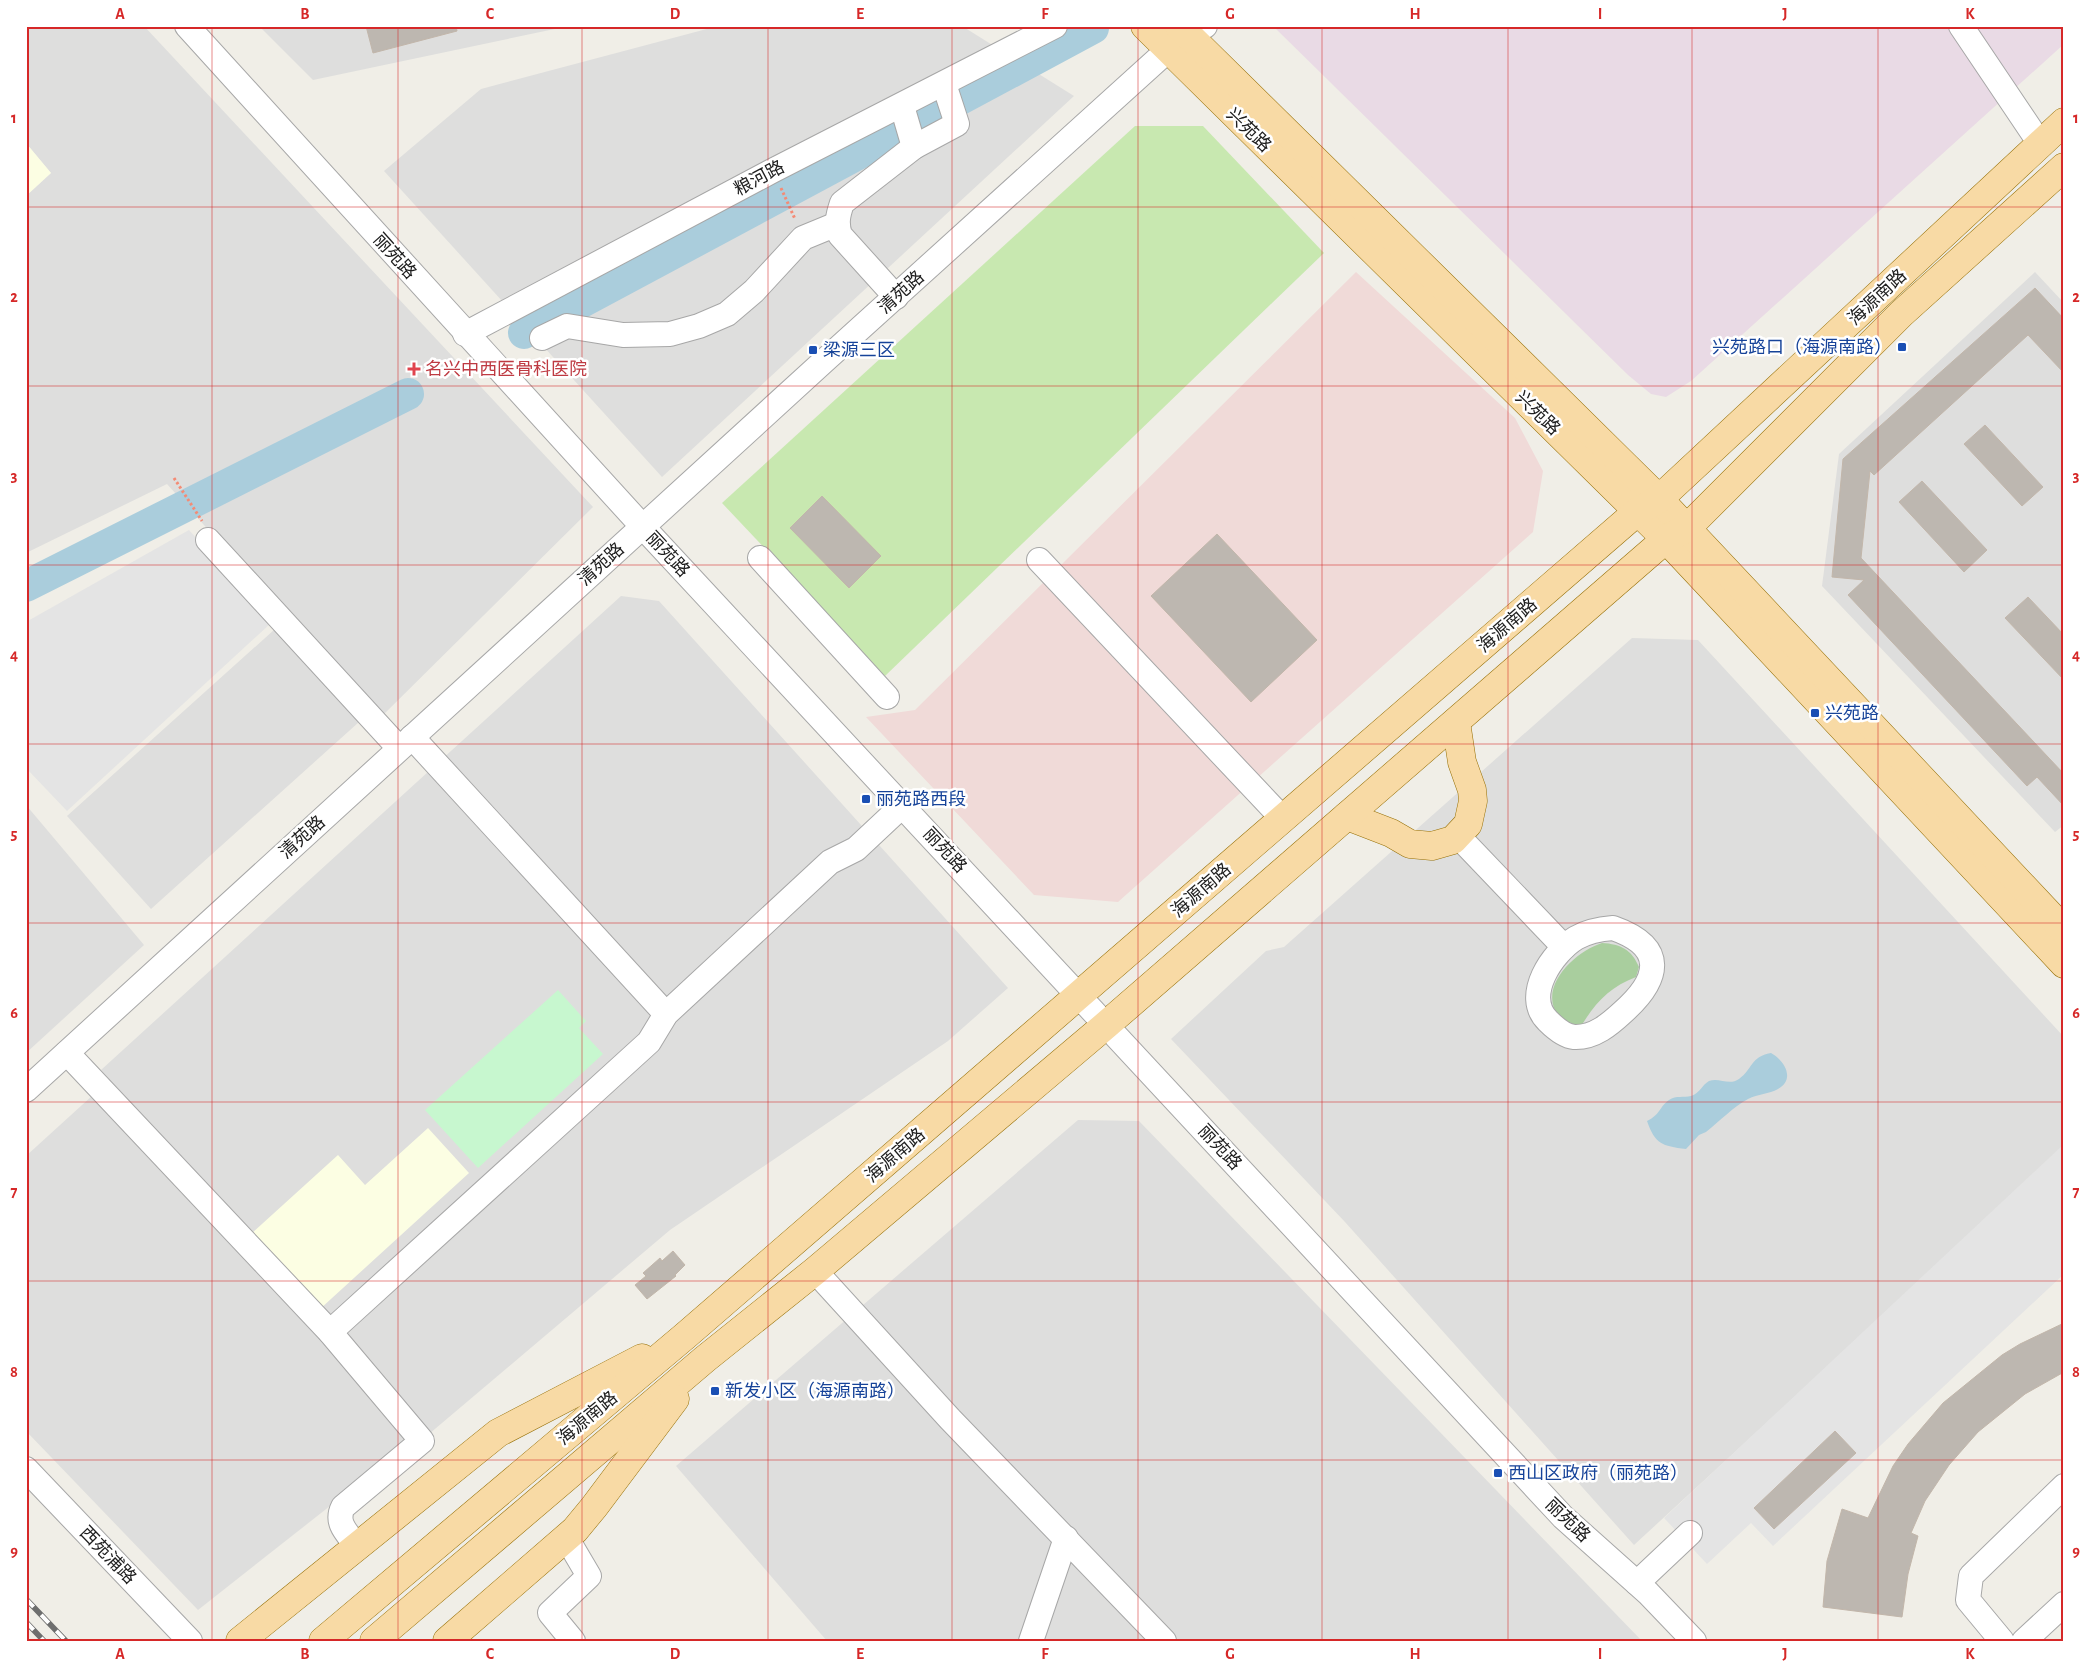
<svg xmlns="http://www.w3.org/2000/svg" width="2090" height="1667" viewBox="0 0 2090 1667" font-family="'Alegreya Sans','Noto Sans SC',sans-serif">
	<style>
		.residential { fill: #dededd }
		.commercial { fill: #f0dad8 }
		.industrial { fill: #e9dae5 }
		.education { fill: #fcfee3 }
		.grass { fill: #c8e8b0 }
		.forest { fill: #a9ce9e }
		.park { fill: #c7f7cf }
		.parking { fill: #e4e4e4 }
		.water { fill: #aacddc }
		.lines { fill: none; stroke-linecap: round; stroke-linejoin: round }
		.river { stroke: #aacddc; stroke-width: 32 }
		.building { fill: #bdb7b0; stroke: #c2b6aa }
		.minor-casing { stroke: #a7a7a7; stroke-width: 26 }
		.major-casing { stroke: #967007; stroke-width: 29 }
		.path { stroke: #f48b75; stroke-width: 3; stroke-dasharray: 2.5 2.5; stroke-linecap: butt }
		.minor { stroke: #fff; stroke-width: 24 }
		.major { stroke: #f8daa5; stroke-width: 28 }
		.rail-casing { stroke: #6e6e6e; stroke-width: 5.5 }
		.rail { stroke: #fff; stroke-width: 4; stroke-dasharray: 11; stroke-linecap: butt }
		.grid { fill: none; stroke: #d62828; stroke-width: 1; stroke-opacity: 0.55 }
		.transit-dot { fill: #1a4fb4; stroke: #fff; stroke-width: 2 }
		.health-dot { fill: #e0444e; stroke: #fff; stroke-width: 2 }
		.labels { text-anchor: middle; stroke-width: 5; stroke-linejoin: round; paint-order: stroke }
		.street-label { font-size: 18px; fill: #202020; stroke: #fff }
		.transit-label { font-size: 18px; fill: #164399; stroke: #fff; text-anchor: start }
		.health-label { font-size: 18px; fill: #be3a42; stroke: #fff; text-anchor: start }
		.neatline { fill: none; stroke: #d62828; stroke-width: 2 }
		.grid-label { font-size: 16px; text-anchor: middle; font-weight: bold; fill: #d62828 }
	</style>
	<rect width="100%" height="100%" fill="#f0eee7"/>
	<g class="residential">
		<polygon points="26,26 144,26 593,507 379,719 167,484 26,553 26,196 51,173 26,143"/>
		<polygon points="259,26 569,26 313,80"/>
		<polygon points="718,26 962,26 1074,96 662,477 384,171 481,89"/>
		<polygon points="2035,272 2064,303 2064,825 2055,832 1822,586 1839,454"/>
		<polygon points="621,596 659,601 1008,988 948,1041 670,1230 429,1434 101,1070"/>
		<polygon points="275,629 359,722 151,909 67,816"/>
		<polygon points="1632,638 1698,640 2064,1037 2064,1149 1634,1545 1345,1222 1171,1039 1266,951 1284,947"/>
		<polygon points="26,805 144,945 26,1053"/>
		<polygon points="93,1095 415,1439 198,1610 26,1431 26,1156"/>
		<polygon points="1078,1120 1139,1121 1642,1641 827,1641 676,1466"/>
	</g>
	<polygon class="commercial" points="1356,272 1515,418 1543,471 1533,532 1118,902 1034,895 866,717 915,710"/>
	<polygon class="industrial" points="1273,26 2064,26 2064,44 1691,381 1666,397 1651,394 1628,375"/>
	<g class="education">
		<polygon points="26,143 51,173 26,196"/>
		<polygon points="428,1128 469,1173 320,1309 251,1234 338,1155 365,1185"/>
	</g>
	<polygon class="grass" points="1135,126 1203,126 1324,253 885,676 722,503"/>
	<path class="forest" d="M1602,943C1621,944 1632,950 1639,967L1636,977C1609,987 1593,1005 1579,1030C1573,1026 1563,1022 1559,1017C1536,987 1576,951 1602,943Z"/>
	<polygon class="park" points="558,990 586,1021 579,1028 603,1054 478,1168 425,1110"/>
	<g class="parking">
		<polygon points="189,530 271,623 67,811 26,768 26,622"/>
		<polygon points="2064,1144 2064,1274 1773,1546 1751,1523 1707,1564 1664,1518"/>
	</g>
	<path class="water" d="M1771,1053C1784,1060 1796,1079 1778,1089C1769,1094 1758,1094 1748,1099C1733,1107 1720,1121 1706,1132L1699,1135L1686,1149C1662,1146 1655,1144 1647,1121C1661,1114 1659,1107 1669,1100C1676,1095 1684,1098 1691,1096C1700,1093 1702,1085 1709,1081C1719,1077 1729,1086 1739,1079C1753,1069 1750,1057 1771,1053Z"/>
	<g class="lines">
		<g class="river">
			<polyline points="524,333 1093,28"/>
			<polyline points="26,586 408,394"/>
		</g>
	</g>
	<g class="building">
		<polygon points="366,26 456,26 457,31 373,53"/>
		<polygon points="2035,288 2064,319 2064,373 2028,335 1874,475 1870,471 1861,558 2064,774 2064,806 2037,777 2027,786 1848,595 1864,580 1832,577 1843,459"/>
		<polygon points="1985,425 2043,487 2022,506 1964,444"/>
		<polygon points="1922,481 1987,550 1964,572 1899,502"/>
		<polygon points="822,496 881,556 849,588 790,528"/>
		<polygon points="1217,534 1317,640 1251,702 1151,596"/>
		<polygon points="2028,597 2064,635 2064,680 2005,618"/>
		<polygon points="673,1251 685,1265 675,1275 676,1276 647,1299 635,1285 646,1276 643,1273 660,1258 662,1261"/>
		<polygon points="2064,1323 2064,1372 2025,1394 1978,1432 1949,1465 1925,1501 1911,1533 1918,1536 1908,1574 1902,1617 1823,1607 1827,1561 1842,1509 1868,1518 1893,1466 1908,1444 1943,1403 2002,1355 2020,1344"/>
		<polygon points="1835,1431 1856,1453 1774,1529 1754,1508"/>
	</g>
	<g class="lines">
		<defs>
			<g id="minor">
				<polyline points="187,26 642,526 1563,1517 1648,1593 1694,1641"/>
				<polyline points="1961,26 2041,145"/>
				<polyline points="902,106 914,147"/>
				<path d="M896,297L840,235C836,223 838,215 842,203L914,147L957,124L944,84"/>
				<polyline points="465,334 772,171 1055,26"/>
				<polyline points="542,338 567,326 623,335 670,334 699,326 727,314 754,291 803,238 837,224"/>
				<polyline points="208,540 399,748"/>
				<polyline points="760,558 887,697"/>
				<polyline points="1039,560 1283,819"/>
				<polyline points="412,737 666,1014"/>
				<polyline points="1457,835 1564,947"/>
				<path d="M1613,928C1667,947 1660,979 1623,1012C1610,1024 1594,1038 1574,1037C1564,1036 1555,1028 1548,1021C1522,996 1553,952 1576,938C1588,931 1600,929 1613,928Z"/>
				<path d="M67,1053L330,1332L422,1441L343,1507C335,1523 347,1533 357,1546"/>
				<polyline points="26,1090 823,362 1168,50 1205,26"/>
				<polyline points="815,1271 950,1419 1164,1641"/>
				<polyline points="330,1332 649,1042 666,1014 830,862 856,849 903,805"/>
				<polyline points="26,1469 190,1641"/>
				<polyline points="566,1537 589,1576 550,1613 573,1641"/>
				<polyline points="1637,1583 1690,1533"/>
				<polyline points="1031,1641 1066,1538"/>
				<polyline points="2002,1641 1968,1600 1971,1576 2064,1486"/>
				<polyline points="2024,1641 2064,1604"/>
			</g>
			<g id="major">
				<polyline points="1145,26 1666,539 2064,964"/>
				<polyline points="1179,26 1659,499 2064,930"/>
				<polyline points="1347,816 1391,833 1410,844 1432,846 1453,840 1468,824 1473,801 1472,790 1462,762 1456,722"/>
				<polyline points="240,1641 498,1433 642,1358"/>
				<polyline points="323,1641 685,1336 1637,512 1659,499 2064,122"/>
				<polyline points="374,1641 705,1359 815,1271 1106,1025 1666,539 1687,528 1901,314 2064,167"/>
				<polyline points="447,1641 575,1530 594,1507 675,1399"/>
			</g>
		</defs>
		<use href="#minor" class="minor-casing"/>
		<use href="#major" class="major-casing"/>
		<g class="path">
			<polyline points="781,188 795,219"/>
			<polyline points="174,478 202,521"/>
		</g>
		<use href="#minor" class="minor"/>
		<use href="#major" class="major"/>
		<defs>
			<g id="rail">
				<polyline points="26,1599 66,1641"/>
				<polyline points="26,1622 44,1641"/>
			</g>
		</defs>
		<use href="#rail" class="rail-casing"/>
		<use href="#rail" class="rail"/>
	</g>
	<path class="grid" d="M212,26V1641M398,26V1641M582,26V1641M768,26V1641M952,26V1641M1138,26V1641M1322,26V1641M1508,26V1641M1692,26V1641M1878,26V1641M26,207H2064M26,386H2064M26,565H2064M26,744H2064M26,923H2064M26,1102H2064M26,1281H2064M26,1460H2064"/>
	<g class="transit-dot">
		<rect x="1897" y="342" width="10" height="10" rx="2.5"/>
		<rect x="808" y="345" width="10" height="10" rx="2.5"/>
		<rect x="1810" y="708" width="10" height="10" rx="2.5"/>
		<rect x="861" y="794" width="10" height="10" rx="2.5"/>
		<rect x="710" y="1386" width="10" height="10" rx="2.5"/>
		<rect x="1493" y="1468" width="10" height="10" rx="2.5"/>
	</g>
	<path class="health-dot" d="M411.5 361.5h5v5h5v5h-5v5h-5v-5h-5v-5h5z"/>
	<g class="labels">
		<g class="street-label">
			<text transform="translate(1249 130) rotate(44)" y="6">兴苑路</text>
			<text transform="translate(759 178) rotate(-28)" y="6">粮河路</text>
			<text transform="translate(395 256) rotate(48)" y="6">丽苑路</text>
			<text transform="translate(901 292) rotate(-42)" y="6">清苑路</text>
			<text transform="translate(1877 297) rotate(-43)" y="6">海源南路</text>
			<text transform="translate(1538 413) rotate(44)" y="6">兴苑路</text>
			<text transform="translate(668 554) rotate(47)" y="6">丽苑路</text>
			<text transform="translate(601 564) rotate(-42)" y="6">清苑路</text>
			<text transform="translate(1507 625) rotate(-41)" y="6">海源南路</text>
			<text transform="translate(302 837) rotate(-42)" y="6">清苑路</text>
			<text transform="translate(945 850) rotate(47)" y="6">丽苑路</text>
			<text transform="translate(1201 890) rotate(-41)" y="6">海源南路</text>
			<text transform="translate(1220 1147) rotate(47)" y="6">丽苑路</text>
			<text transform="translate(895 1155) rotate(-41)" y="6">海源南路</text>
			<text transform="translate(587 1418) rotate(-40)" y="6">海源南路</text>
			<text transform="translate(1568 1520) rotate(44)" y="6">丽苑路</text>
			<text transform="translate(108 1555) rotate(46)" y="6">西苑浦路</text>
		</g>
		<g class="transit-label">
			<text x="1892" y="353" text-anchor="end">兴苑路口（海源南路）</text>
			<text x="823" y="356">梁源三区</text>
			<text x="1825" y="719">兴苑路</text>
			<text x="876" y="805">丽苑路西段</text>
			<text x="725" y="1397">新发小区（海源南路）</text>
			<text x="1508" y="1479">西山区政府（丽苑路）</text>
		</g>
		<g class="health-label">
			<text x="425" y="375">名兴中西医骨科医院</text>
		</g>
	</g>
	<rect width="2090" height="1667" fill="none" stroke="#ffffff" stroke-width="55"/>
	<rect x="28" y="28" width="2034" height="1612" class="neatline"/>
	<g class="grid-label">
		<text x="120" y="19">A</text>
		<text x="305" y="19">B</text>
		<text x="490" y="19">C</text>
		<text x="675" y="19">D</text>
		<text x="860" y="19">E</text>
		<text x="1045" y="19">F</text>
		<text x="1230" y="19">G</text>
		<text x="1415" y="19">H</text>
		<text x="1600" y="19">I</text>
		<text x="1785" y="19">J</text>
		<text x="1970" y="19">K</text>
		<text x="14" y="123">1</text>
		<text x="2076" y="123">1</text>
		<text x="14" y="302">2</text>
		<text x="2076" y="302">2</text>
		<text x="14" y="481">3</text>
		<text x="2076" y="481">3</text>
		<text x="14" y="660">4</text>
		<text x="2076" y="660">4</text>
		<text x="14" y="839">5</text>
		<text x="2076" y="839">5</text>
		<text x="14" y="1018">6</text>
		<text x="2076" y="1018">6</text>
		<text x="14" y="1197">7</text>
		<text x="2076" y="1197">7</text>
		<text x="14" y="1377">8</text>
		<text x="2076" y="1377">8</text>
		<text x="14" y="1556">9</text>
		<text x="2076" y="1556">9</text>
		<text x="120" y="1659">A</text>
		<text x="305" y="1659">B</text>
		<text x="490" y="1659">C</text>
		<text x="675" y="1659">D</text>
		<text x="860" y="1659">E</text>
		<text x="1045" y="1659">F</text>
		<text x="1230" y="1659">G</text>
		<text x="1415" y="1659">H</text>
		<text x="1600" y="1659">I</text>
		<text x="1785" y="1659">J</text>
		<text x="1970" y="1659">K</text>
	</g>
</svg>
